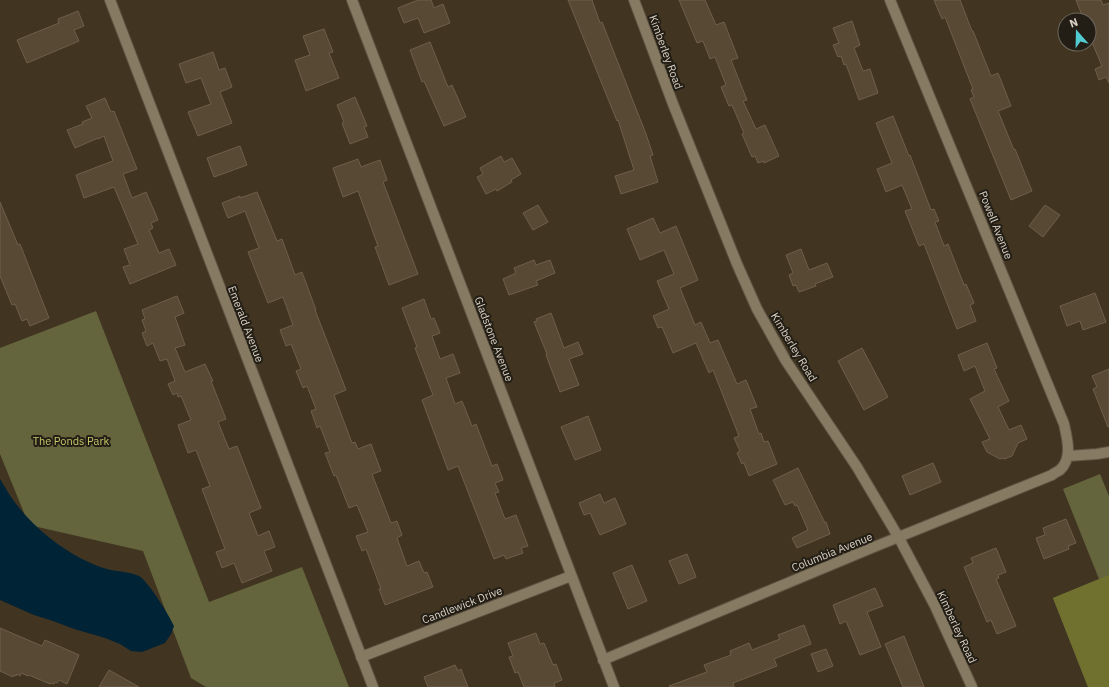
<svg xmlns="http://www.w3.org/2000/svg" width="1109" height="687" viewBox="0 0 1109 687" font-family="'IBM Plex Sans',sans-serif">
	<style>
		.green { fill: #64653d }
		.forest { fill: #70712e }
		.water { fill: #002336 }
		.building { fill: #584935; stroke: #6e5e4a }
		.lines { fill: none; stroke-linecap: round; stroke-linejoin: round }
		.minor-casing { stroke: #5d5342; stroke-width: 12 }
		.minor { stroke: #877a63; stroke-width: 10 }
		.labels { text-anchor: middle; stroke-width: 4; stroke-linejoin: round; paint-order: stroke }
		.street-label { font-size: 11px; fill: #d9d2c6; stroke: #231e15 }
		.park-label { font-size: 11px; fill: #c4c767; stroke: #231e15 }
	</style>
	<rect width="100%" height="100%" fill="#413521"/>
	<g class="green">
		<polygon points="96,311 209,602 302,567 349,687 206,687 191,678 143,551 29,525 0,454 0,348"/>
		<polygon points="1100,474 1109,496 1109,687 1088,687 1053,598 1099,579 1063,489"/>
	</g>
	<polygon class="forest" points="1109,575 1109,687 1088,687 1053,598"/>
	<path class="water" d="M0,479C4,485 7,491 11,497C29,523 56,546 84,560C91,563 99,567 107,569C118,572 128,571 139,576C148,581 169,615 174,626L171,634L165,643L142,652L131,651L120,644L105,638L74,629L53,621L34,615L0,600Z"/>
	<g class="building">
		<polygon points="418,0 431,0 434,8 443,4 450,23 424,33 418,18 404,23 398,8"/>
		<polygon points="568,0 592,0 600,23 602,22 646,134 653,155 650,156 658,182 621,194 615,176 634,170 618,120 617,121"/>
		<polygon points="679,0 705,0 716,25 724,22 738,58 731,60 747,100 743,101 756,129 765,125 779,156 764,163 764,161 758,163 755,156 752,157 742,134 744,133 732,105 729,106 721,87 726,85 715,57 710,59 703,41 697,43"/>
		<polygon points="934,0 960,0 972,31 973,31 991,76 998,73 1011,106 998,111 1014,150 1015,149 1032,191 1011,200 970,99 974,97 971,90 973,89 945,17 942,19"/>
		<polygon points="1076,0 1101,0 1103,5 1109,3 1109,83 1106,77 1099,80 1095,69 1102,66 1089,35 1089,20 1084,20"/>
		<polygon points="78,11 84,26 74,30 79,41 27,63 17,40 59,23 58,19"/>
		<polygon points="852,21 860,45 854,48 863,71 870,69 878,93 859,100 846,64 844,65 841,56 838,57 833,45 839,43 833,28"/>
		<polygon points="324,29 333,52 329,53 339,78 306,91 295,60 310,55 303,36"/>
		<polygon points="430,42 448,87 452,85 466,117 444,126 424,81 422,82 410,50"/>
		<polygon points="213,52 219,70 225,68 232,87 220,92 232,123 198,136 188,112 211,104 201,78 186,83 179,64"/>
		<polygon points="355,97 367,126 364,127 368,137 350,144 342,123 344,122 337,105"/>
		<polygon points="105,98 111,112 114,111 137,169 123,174 132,198 146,192 158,220 151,223 153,228 149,230 159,253 169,249 176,265 130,284 123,267 130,265 124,249 138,244 114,187 84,198 76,175 113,161 104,136 98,139 98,138 75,148 67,130 83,124 82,122 92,118 86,106"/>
		<polygon points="893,116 909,156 910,155 931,210 934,209 939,221 935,222 944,246 948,244 964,285 966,284 974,303 970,305 976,321 957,329 924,244 919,246 905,211 912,209 902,185 886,192 877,169 892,163 876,123"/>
		<polygon points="240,146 247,165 214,177 207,158"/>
		<polygon points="501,156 504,162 512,158 521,174 511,180 512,182 497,191 496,189 486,194 477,177 483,174 480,168"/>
		<polygon points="358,159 361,167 380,160 387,180 383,182 418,274 389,285 375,247 378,246 358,191 343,197 333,168"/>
		<polygon points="257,192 277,241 282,239 295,275 302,272 316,310 315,310 346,390 334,395 352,443 355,442 358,449 371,444 381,471 372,474 391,523 397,521 402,535 397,538 407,566 419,561 424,573 427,572 433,587 385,605 379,589 381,589 366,549 362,551 356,536 368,532 357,505 349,508 336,475 334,476 325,453 330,452 320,426 317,428 311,411 316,409 307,386 303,388 296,371 301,369 291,344 286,346 280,330 293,325 283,297 268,303 248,252 259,248 245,211 228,218 222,203 240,196 240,198"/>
		<polygon points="0,202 18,245 20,244 49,318 30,326 27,319 22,321 15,304 12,305 0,276"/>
		<polygon points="538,205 548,222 533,230 523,213"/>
		<polygon points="1045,205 1060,215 1043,237 1029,226"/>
		<polygon points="653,218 660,233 676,226 698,280 680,288 695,325 701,322 710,343 718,340 737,384 746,380 757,407 750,409 759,434 761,433 764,442 768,441 777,464 749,476 744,463 742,464 737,453 740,451 734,438 739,436 713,370 709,373 696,343 673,353 662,327 658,328 653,316 669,309 657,281 674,274 664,250 640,260 627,229"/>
		<polygon points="801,249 809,270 827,263 833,277 815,284 816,286 799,292 796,285 793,286 789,275 793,273 786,255"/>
		<polygon points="534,260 536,265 550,260 555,273 536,281 538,285 509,295 503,279 516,273 514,268"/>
		<polygon points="1095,293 1106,322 1083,330 1080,321 1067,326 1060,306"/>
		<polygon points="177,296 184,313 175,317 185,345 175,348 185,372 205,364 213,381 211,381 226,419 218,422 229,449 237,446 261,508 249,513 258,536 269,531 275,547 264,551 272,571 242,583 234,563 222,568 216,552 225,549 202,489 210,486 196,450 188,453 178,425 191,420 181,396 178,397 177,393 173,395 168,384 175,381 167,359 160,361 153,343 147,346 142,333 146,331 142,320 145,319 142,310"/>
		<polygon points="424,299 431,319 434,318 440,333 432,336 440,359 453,354 460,373 446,378 455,404 462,401 472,426 476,424 492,466 497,464 503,480 495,483 499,492 495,493 505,519 516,515 528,546 521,548 523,553 506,559 504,555 494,559 458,466 448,470 422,400 433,395 415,348 417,347 402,308"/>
		<polygon points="551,313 564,348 578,342 583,354 569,359 579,385 560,392 546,355 547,354 534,322 537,321 536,319"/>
		<polygon points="987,343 997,368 994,369 1009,401 998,407 1009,430 1021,425 1027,439 1018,443 1012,456 1004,459 1002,458 1000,459 987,452 982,442 990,439 970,399 985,391 975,366 964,371 958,355"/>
		<polygon points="862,348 888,397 864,410 838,361"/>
		<polygon points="1109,369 1109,427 1108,427 1093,389 1097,387 1092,376"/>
		<polygon points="588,416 601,450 575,460 561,427"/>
		<polygon points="933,463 941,482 910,495 902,476"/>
		<polygon points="798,468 825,523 826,522 830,534 797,548 792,538 808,530 797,505 795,506 793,502 785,505 773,480"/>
		<polygon points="600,494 604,503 615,498 626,524 600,535 590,513 584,515 579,503"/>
		<polygon points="1066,519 1076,543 1068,546 1069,549 1044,559 1036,538 1045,535 1043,528"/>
		<polygon points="996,548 1006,572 998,575 999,578 996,579 1016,626 997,634 991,620 987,622 964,567 973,563 971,558"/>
		<polygon points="687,554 696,577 679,584 669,561"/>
		<polygon points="632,565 647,601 628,609 613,573"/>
		<polygon points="875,588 883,606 867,612 881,647 860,655 846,621 840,624 833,605"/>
		<polygon points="804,625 811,644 774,659 777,666 733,683 734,687 670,687 669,686 707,672 704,665 731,655 730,651 749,643 752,650 780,639 778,635"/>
		<polygon points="0,628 42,646 45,640 79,655 67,684 59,680 57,683 55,682 54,684 51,683 50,684 29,675 28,676 21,673 20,676 17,674 16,676 14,675 13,677 0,671"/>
		<polygon points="536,633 540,644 544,643 553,665 556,664 562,680 554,683 555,687 524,687 518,672 515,673 509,657 513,656 508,643"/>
		<polygon points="904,636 924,687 903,687 885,644"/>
		<polygon points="826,649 833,666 818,672 811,654"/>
		<polygon points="455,665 458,671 461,669 468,687 428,687 424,677"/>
		<polygon points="109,670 139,687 99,687"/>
	</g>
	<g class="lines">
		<defs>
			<g id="minor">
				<polyline points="110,0 373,687"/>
				<polyline points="352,0 614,687"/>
				<polyline points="634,0 673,104 737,264 757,309 786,361 857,467 899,538 935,606 972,687"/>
				<polyline points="1068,456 1097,454 1109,452"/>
				<polyline points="361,657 571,576"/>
				<path d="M603,660L874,547L1052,475C1054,473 1057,472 1060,470C1073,458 1067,438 1064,424L890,0"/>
			</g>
		</defs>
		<use href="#minor" class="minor-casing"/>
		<use href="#minor" class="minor"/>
	</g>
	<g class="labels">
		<g class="street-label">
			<text transform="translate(666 52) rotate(70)" y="4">Kimberley Road</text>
			<text transform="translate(996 225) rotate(68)" y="4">Powell Avenue</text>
			<text transform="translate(246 324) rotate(69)" y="4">Emerald Avenue</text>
			<text transform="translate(494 339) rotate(69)" y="4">Gladstone Avenue</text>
			<text transform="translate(794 347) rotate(59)" y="4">Kimberley Road</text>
			<text transform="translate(832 552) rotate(-22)" y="4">Columbia Avenue</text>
			<text transform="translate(462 605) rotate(-21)" y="4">Candlewick Drive</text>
			<text transform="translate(957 627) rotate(65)" y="4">Kimberley Road</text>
		</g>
		<g class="park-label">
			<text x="71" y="445">The Ponds Park</text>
		</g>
	</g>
	<g transform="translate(1077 32) rotate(340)"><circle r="19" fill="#231e15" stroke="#6c665c"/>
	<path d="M0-3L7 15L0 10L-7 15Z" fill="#51ccd2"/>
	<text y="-6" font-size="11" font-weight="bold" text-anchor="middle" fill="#d9d2c6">N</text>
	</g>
</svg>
